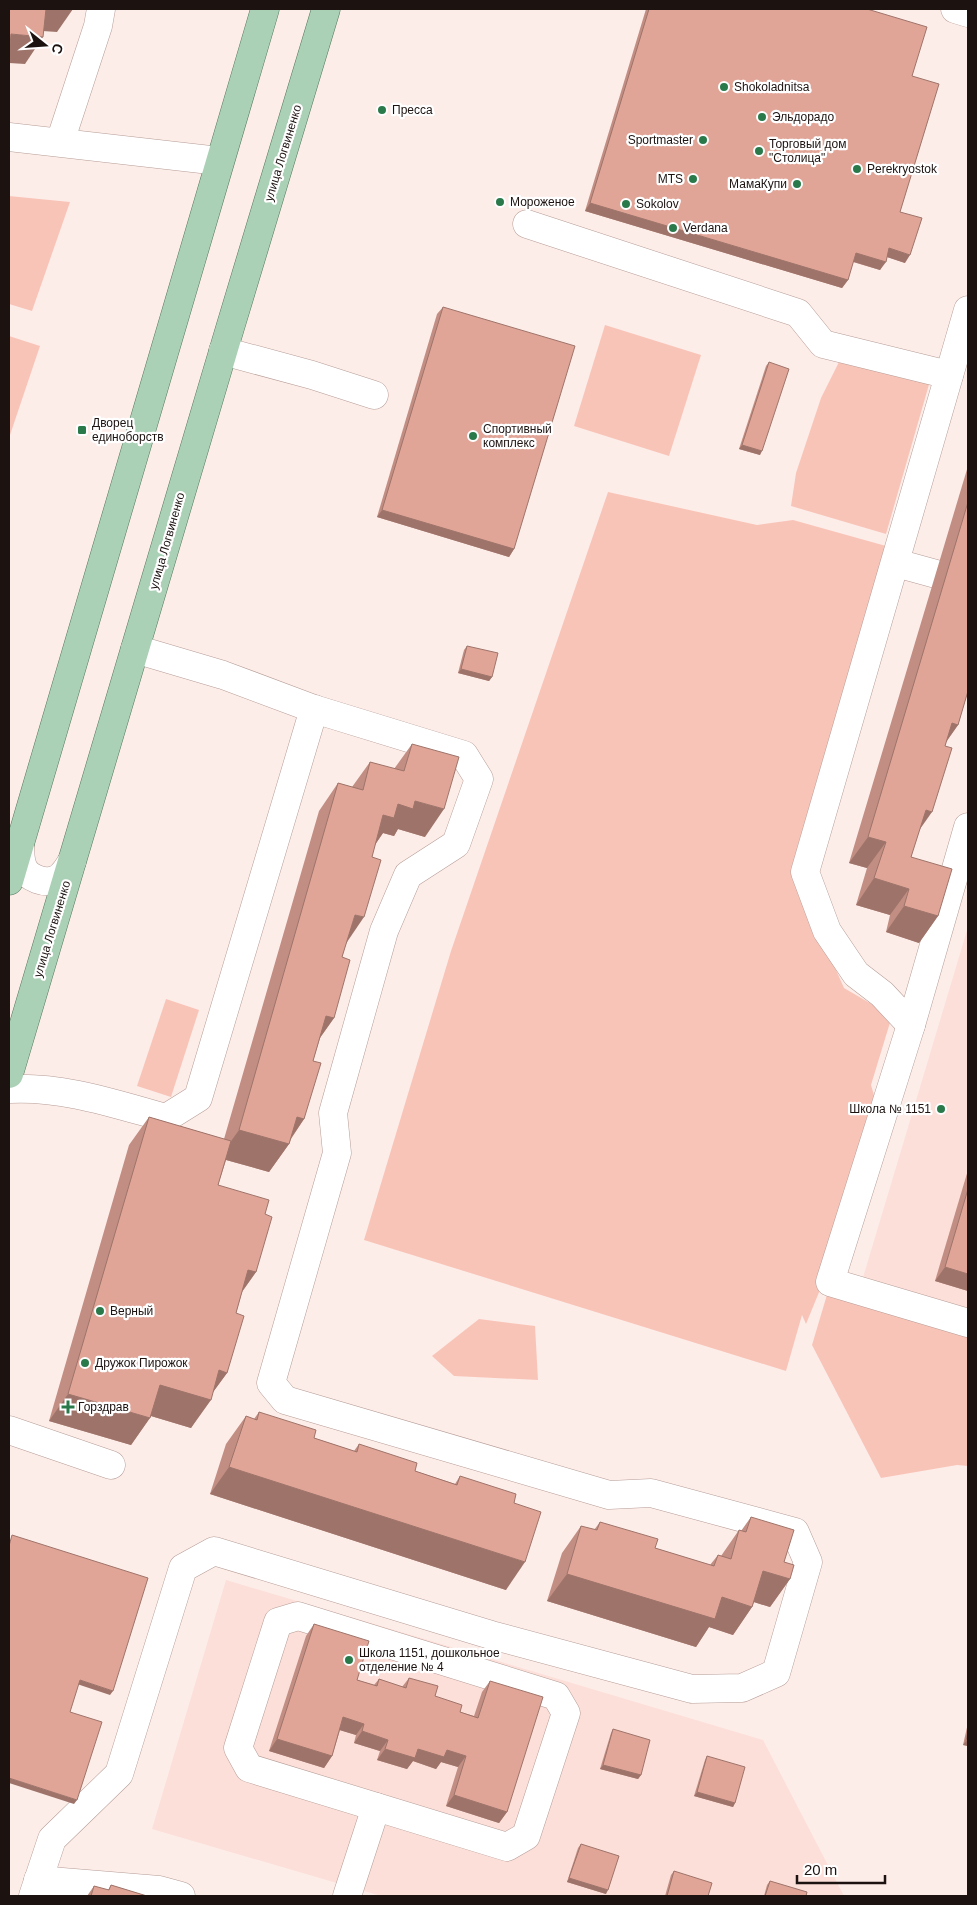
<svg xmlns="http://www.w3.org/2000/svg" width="977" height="1905" viewBox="0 0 977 1905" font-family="Arial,sans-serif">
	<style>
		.built { fill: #fcdfd9 }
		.green { fill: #f9c4b8 }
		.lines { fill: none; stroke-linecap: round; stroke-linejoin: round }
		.minor-casing { stroke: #b69d97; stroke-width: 29 }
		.major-casing { stroke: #53795c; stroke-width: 29 }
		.minor { stroke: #fff; stroke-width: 28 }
		.major { stroke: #aad0b6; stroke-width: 28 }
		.wall { fill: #c28e83 }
		.shaded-wall { fill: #9e746a }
		.building { fill: #e1a598; stroke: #9e746a }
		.poi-dot { fill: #29794a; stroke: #fff; stroke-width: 2 }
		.labels { text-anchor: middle; stroke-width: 4.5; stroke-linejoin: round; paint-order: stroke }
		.poi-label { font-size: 12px; fill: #1c1311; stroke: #fff; text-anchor: start }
		.street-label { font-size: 12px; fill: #1c1311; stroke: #fff }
	</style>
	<rect width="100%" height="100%" fill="#fdede9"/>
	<g class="built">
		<polygon points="968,927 968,1449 859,1291"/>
		<polygon points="226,1580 763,1740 844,1896 381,1896 152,1829"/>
	</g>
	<g class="green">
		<polygon points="9,196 70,202 32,311 9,304"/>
		<polygon points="605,325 701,355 669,456 574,426"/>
		<polygon points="9,336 40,346 10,435 9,434"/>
		<polygon points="843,354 930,381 886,534 791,506 796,473 821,398"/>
		<polygon points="608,492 757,525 793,520 886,546 806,902 844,988 892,1016 871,1085 879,1112 822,1285 806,1324 802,1315 786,1371 364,1240 451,951"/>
		<polygon points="166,999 199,1010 171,1097 137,1086"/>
		<polygon points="829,1288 968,1329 968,1466 957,1465 881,1478 812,1345"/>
		<polygon points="479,1319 535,1326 538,1380 454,1376 432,1356"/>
	</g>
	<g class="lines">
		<defs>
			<g id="minor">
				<polyline points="955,9 968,13"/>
				<polyline points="9,137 219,161"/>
				<polyline points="60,142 98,26 101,9"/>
				<polyline points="527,224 798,313 823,344 949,375"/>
				<polyline points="968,310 805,872 827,931 856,974 882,994 911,1025 968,827"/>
				<polyline points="223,351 312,375 374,395"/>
				<polyline points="896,563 936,574"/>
				<path d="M20,843C20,850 20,860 23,867C28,878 45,885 57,879C64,875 68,868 72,861"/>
				<polyline points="911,1025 830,1282 968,1323"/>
				<path d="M9,1089C63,1086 115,1104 166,1118L198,1098L314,709"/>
				<polyline points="9,1430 111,1465"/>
				<polygon points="298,1616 556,1696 566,1713 526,1836 507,1847 249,1768 238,1748 278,1622"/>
				<polyline points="38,1880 159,1890 181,1896"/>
				<polyline points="33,1896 52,1839 119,1774 183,1568 214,1551 491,1635 692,1689 742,1688 776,1673 808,1562 795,1532 651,1493 609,1495 285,1400 271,1383 337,1153 333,1113 384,931 408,875 456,844 479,779 464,755 314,709 223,675 135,649"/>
				<polyline points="347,1896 376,1807"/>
			</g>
			<g id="major">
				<polyline points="9,881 265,9"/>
				<polyline points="9,1074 230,328 326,9"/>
			</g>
		</defs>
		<use href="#minor" class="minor-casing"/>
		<use href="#major" class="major-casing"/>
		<use href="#minor" class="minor"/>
		<use href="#major" class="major"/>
	</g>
	<g class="wall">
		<polygon points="646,9 867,9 912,76 900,212 905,263 887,257 880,270 853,262 848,280 842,288 585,211"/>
		<polygon points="443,307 514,549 509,557 377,517 437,314"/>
		<polygon points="769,362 760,455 739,449 766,366"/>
		<polygon points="968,466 968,691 958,725 946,742 911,857 938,916 919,943 886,932 890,915 856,905 867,868 849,863"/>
		<polygon points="467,646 492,677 489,681 458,673 464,650"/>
		<polygon points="412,744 425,837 398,829 394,836 383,833 375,845 342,957 334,1018 320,1038 313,1061 304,1119 291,1139 289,1144 269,1172 226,1160 218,1185 265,1214 256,1272 242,1292 236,1313 227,1373 213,1392 191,1428 151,1416 131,1445 49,1421 129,1145 149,1117 224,1139 319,811 338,783 352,787 370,762 394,769"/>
		<polygon points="968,1170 968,1291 935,1281"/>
		<polygon points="259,1412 314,1438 354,1451 359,1444 415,1471 455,1484 460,1476 514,1503 506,1590 210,1494 226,1444 246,1416 254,1419"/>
		<polygon points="751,1517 784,1562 790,1579 770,1607 754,1602 752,1607 733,1635 709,1627 696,1647 547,1601 562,1553 581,1526 594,1530 600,1522 655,1548 710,1565 718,1555 721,1556 739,1530 741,1531"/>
		<polygon points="314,1624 357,1680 374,1685 379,1679 402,1687 409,1678 435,1696 460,1712 474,1716 482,1692 490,1681 507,1812 499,1823 446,1806 458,1767 441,1762 436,1769 413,1761 407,1769 377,1760 380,1751 354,1743 356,1735 340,1730 332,1756 324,1768 269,1751 306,1636"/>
		<polygon points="968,1723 968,1746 963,1745"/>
		<polygon points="613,1729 641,1775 638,1779 600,1769 611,1733"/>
		<polygon points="707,1756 735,1803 733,1807 694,1796 705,1760"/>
		<polygon points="581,1844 606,1894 567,1882 578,1848"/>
		<polygon points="674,1871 708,1896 665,1896 671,1875"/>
		<polygon points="770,1881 806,1896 764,1896 767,1885"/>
		<polygon points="111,1885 147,1896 87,1896 94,1886 108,1890"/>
	</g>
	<g class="shaded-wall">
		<polygon points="43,9 73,9 57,32 28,30"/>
		<polygon points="11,34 43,37 25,64 9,63 9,38"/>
		<polygon points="590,203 848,280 842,288 585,211"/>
		<polygon points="889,248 910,255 905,263 884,256"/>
		<polygon points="856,253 886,262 880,270 851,261"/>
		<polygon points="742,445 762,451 760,455 739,449"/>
		<polygon points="382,510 514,549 509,557 377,517"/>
		<polygon points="461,669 492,677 489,681 458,673"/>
		<polygon points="952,723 958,725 939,752"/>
		<polygon points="415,801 444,809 425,837 398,829 394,836 383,833 374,846 383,815 398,804"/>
		<polygon points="926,810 932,812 913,839"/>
		<polygon points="868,837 886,842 867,868 849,863"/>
		<polygon points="874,878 909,889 890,915 856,905"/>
		<polygon points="904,906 938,916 919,943 886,932"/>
		<polygon points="355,915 364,917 345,945"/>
		<polygon points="326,1016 334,1018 314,1046"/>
		<polygon points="297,1117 304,1119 287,1144 289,1144 269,1172 219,1158 239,1130"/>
		<polygon points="945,1267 968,1274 968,1291 935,1281"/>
		<polygon points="248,1270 256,1272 236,1300"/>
		<polygon points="219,1370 227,1373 208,1399 211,1400 191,1428 141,1413 160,1385"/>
		<polygon points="68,1394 150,1418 131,1445 49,1421"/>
		<polygon points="229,1467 525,1562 506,1590 210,1494"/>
		<polygon points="763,1571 790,1579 770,1607 744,1599"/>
		<polygon points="567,1574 722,1597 752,1607 733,1635 709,1627 696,1647 547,1601"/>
		<polygon points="80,1680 113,1691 110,1695 77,1684"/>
		<polygon points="343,1717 364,1724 356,1735 336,1729"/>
		<polygon points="362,1731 388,1740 380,1751 354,1743"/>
		<polygon points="277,1739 332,1756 324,1768 269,1751"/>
		<polygon points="966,1741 968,1742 968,1746 963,1745"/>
		<polygon points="385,1749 447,1750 466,1756 458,1767 441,1762 436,1769 413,1761 407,1769 377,1760"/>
		<polygon points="603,1765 641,1775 638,1779 600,1769"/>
		<polygon points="9,1778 77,1800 74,1804 9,1783"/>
		<polygon points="697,1792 735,1803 733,1807 694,1796"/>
		<polygon points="454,1795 507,1812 499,1823 446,1806"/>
		<polygon points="569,1878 608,1890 606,1894 567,1882"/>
	</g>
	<g class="building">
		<polygon points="9,9 46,9 43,37 11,34 9,56"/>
		<polygon points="649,9 867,9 927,27 912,76 939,84 900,212 922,218 910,255 889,248 886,262 856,253 848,280 590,203"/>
		<polygon points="443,307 575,346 514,549 382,510"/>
		<polygon points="769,362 789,369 762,451 742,445"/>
		<polygon points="968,502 968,691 958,725 952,723 945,746 952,748 932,812 926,810 911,857 952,869 938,916 904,906 909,889 874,878 886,842 868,837"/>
		<polygon points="467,646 498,653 492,677 461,669"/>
		<polygon points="412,744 459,757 444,809 415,801 413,809 398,804 394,818 383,815 372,857 381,860 364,917 355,915 342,957 350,960 334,1018 326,1016 313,1061 321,1063 304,1119 297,1117 289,1144 239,1130 338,783 363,790 370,762 404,771"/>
		<polygon points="149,1117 231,1141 218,1185 269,1200 265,1214 272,1217 256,1272 248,1270 236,1313 244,1316 227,1373 219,1370 211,1400 160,1385 150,1418 68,1394"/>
		<polygon points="968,1189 968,1274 945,1267"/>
		<polygon points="259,1412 316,1430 314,1438 357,1452 359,1444 417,1463 415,1471 457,1485 460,1476 516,1494 514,1503 541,1512 525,1562 229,1467 246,1416 257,1420"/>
		<polygon points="751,1517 794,1530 784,1562 794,1565 790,1579 763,1571 752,1607 722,1597 715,1619 567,1574 581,1526 597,1530 600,1522 658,1539 655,1548 714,1566 718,1555 731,1559 739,1530 746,1532"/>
		<polygon points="12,1535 148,1578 113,1691 80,1680 70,1712 102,1722 77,1800 9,1778 9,1546"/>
		<polygon points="314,1624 369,1641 357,1680 377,1686 379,1679 406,1688 409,1678 438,1686 435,1696 462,1705 460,1712 478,1718 490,1681 543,1697 507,1812 454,1795 466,1756 447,1750 444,1757 418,1749 415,1758 385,1749 388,1740 362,1731 364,1724 343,1717 332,1756 277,1739"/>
		<polygon points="613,1729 650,1740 641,1775 603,1765"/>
		<polygon points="968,1731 968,1742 966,1741"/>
		<polygon points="707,1756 745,1767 735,1803 697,1792"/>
		<polygon points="581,1844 619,1856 608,1890 569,1878"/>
		<polygon points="674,1871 712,1883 708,1896 667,1896"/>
		<polygon points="770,1881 807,1892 806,1896 765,1896"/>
		<polygon points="111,1885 147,1896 91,1896 94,1886 109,1890"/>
	</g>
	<g class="poi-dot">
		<circle cx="724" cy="87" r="5"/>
		<circle cx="382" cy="110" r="5"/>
		<circle cx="762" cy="117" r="5"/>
		<circle cx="703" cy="140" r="5"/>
		<circle cx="759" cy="151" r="5"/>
		<circle cx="857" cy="169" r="5"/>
		<circle cx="693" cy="179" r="5"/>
		<circle cx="797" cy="184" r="5"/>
		<circle cx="500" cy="202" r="5"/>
		<circle cx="626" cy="204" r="5"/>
		<circle cx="673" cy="228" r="5"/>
		<rect x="77" y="425" width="10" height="10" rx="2.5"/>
		<circle cx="473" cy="436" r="5"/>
		<circle cx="941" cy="1109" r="5"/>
		<circle cx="100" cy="1311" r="5"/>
		<circle cx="85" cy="1363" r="5"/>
		<path d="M65.5 1399.5h5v5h5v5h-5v5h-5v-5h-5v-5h5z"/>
		<circle cx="349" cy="1660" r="5"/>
	</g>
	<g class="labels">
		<g class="poi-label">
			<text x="734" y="91">Shokoladnitsa</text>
			<text x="392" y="114">Пресса</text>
			<text x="772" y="121">Эльдорадо</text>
			<text x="693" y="144" text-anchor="end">Sportmaster</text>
			<text x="769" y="148">Торговый дом<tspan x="769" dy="14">"Столица"</tspan></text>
			<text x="867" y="173">Perekryostok</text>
			<text x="683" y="183" text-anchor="end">MTS</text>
			<text x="787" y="188" text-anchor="end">МамаКупи</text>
			<text x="510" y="206">Мороженое</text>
			<text x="636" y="208">Sokolov</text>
			<text x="683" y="232">Verdana</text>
			<text x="92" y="427">Дворец<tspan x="92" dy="14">единоборств</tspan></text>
			<text x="483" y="433">Спортивный<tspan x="483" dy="14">комплекс</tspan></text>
			<text x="931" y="1113" text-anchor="end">Школа № 1151</text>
			<text x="110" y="1315">Верный</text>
			<text x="95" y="1367">Дружок Пирожок</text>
			<text x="78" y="1411">Горздрав</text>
			<text x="359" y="1657">Школа 1151, дошкольное<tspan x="359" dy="14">отделение № 4</tspan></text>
		</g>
		<g class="street-label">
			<text transform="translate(283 153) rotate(-73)" y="4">улица Логвиненко</text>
			<text transform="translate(167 541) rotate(-74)" y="4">улица Логвиненко</text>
			<text transform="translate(52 929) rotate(-73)" y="4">улица Логвиненко</text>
		</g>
	</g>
	<rect width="977" height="1905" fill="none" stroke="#1c1311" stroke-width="20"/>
	<g transform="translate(45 45) rotate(107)" stroke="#ffffff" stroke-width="4" paint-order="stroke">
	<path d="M0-4L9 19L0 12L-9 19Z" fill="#1c1311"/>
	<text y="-8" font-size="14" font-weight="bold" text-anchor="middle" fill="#1c1311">С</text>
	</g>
	<path d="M797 1875v8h88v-8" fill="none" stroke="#1c1311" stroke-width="2.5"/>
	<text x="804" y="1875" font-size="15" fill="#1c1311" stroke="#ffffff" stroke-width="4" paint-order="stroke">20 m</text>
</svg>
